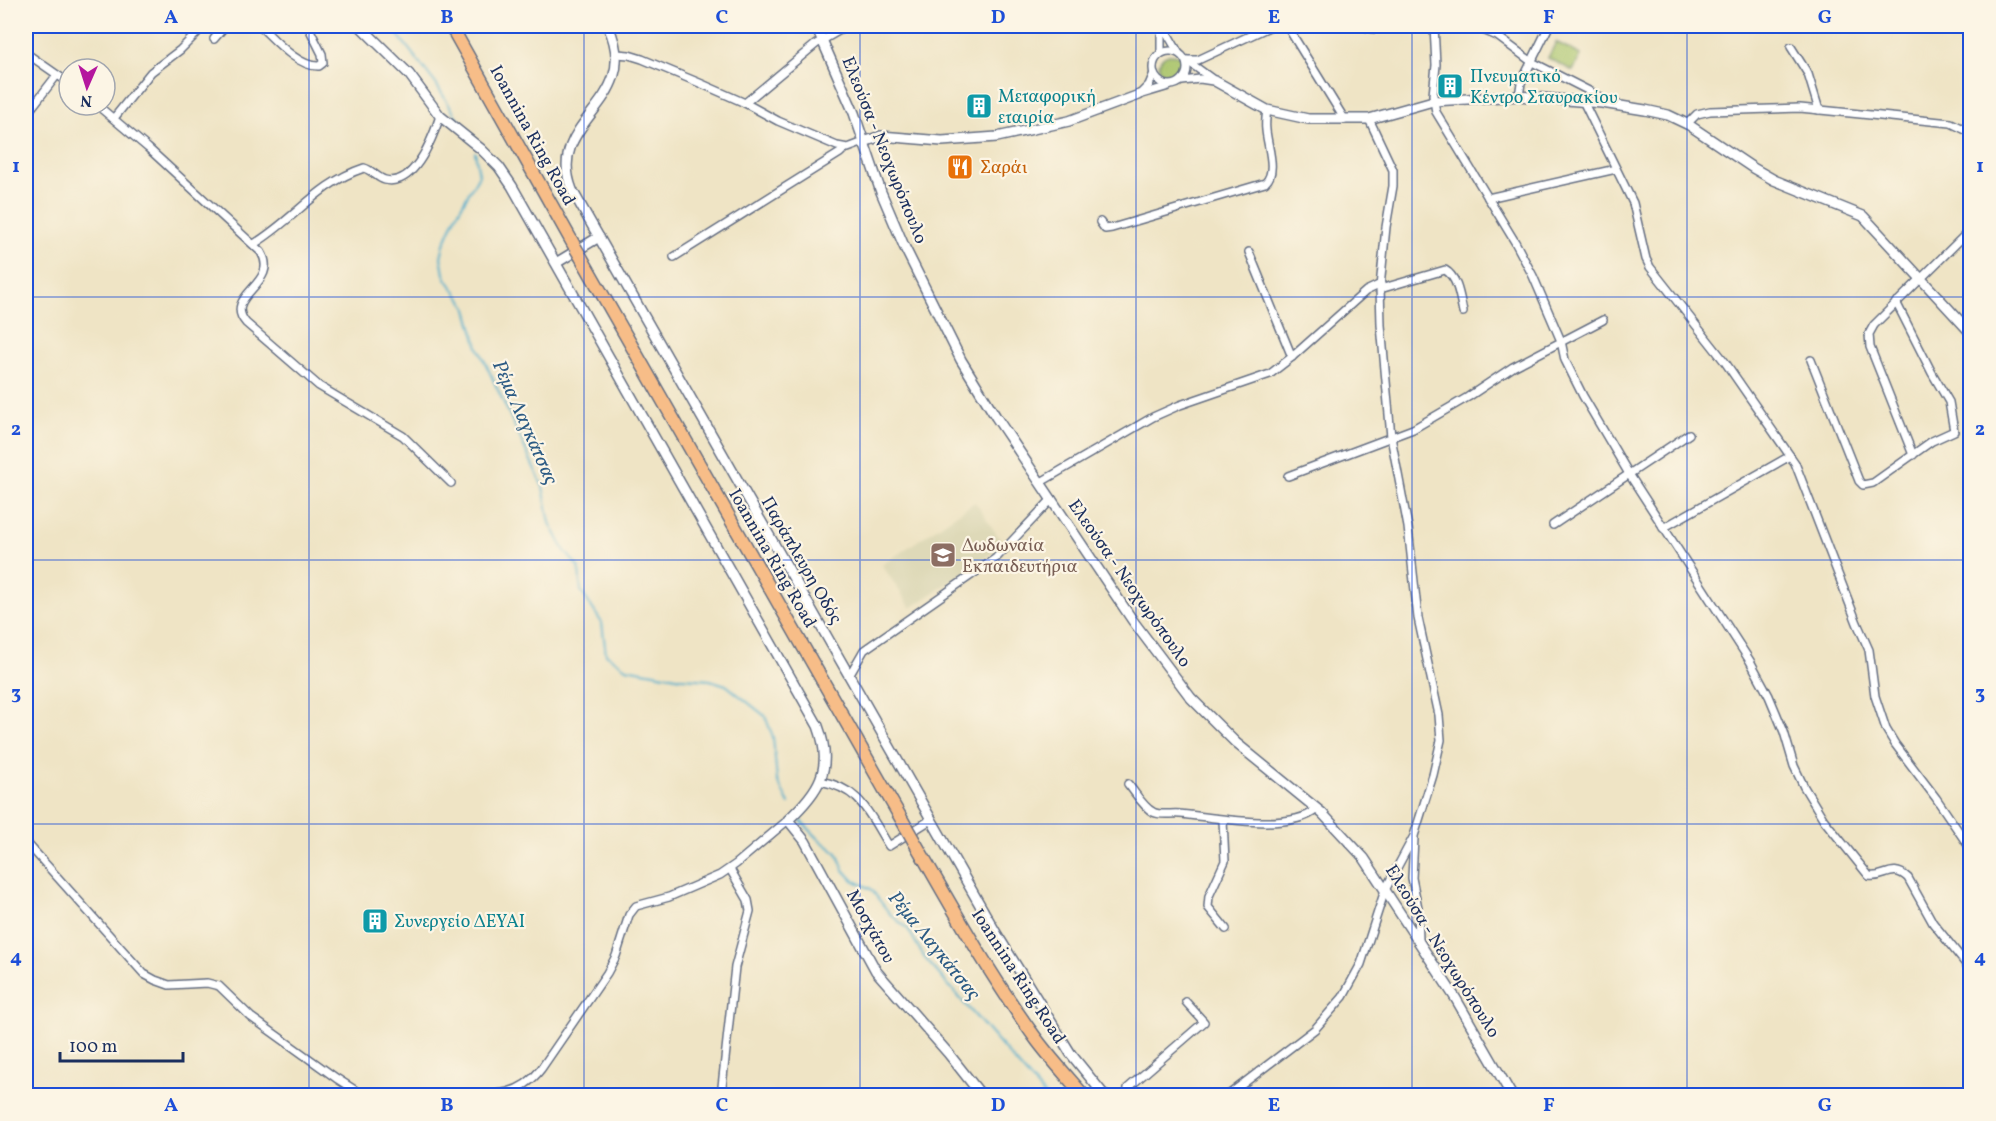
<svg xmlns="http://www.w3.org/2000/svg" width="1996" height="1121" viewBox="0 0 1996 1121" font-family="Vollkorn,serif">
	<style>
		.built { fill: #ded9b8 }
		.grass { fill: #aac56c; stroke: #627a65; stroke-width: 1.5 }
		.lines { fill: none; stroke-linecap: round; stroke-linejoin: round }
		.stream { stroke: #4dadcc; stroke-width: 2 }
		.minor-casing { stroke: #656e82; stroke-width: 10 }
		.tertiary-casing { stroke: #656e82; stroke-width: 12 }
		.trunk-casing { stroke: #656e82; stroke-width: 15 }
		.minor { stroke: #fff; stroke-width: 7 }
		.tertiary { stroke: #fff; stroke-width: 9 }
		.trunk { stroke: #f7bd88; stroke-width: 12 }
		.trunk-bridge-casing { stroke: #656e82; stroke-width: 15; stroke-linecap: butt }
		.trunk-bridge { stroke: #f7bd88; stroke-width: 12 }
		.grid { fill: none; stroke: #1d4ed8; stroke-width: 1.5; stroke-opacity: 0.55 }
		.labels { text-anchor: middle; stroke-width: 4.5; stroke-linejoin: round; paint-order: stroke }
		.culture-label { font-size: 18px; fill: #0d838f; stroke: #fcf5e5; text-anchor: start }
		.street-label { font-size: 18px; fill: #1b2f5e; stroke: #fcf5e5 }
		.food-label { font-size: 18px; fill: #c56008; stroke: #fcf5e5; text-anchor: start }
		.education-label { font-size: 18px; fill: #785e54; stroke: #fcf5e5; text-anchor: start }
		.water-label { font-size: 20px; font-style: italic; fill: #2c5b84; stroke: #fcf5e5 }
		.neatline { fill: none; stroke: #1d4ed8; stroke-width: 2 }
		.grid-label { font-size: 20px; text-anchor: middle; font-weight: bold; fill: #1d4ed8 }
	</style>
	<rect width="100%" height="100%" fill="#fcf5e5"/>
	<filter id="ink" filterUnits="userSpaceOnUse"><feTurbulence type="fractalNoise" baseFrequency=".0167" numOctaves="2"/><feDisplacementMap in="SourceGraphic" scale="12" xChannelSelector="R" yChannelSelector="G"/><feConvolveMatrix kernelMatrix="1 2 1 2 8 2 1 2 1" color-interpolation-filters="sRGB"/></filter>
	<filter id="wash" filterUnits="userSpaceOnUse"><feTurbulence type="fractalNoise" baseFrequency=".008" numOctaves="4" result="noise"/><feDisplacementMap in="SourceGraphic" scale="24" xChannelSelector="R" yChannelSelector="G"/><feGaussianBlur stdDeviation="1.35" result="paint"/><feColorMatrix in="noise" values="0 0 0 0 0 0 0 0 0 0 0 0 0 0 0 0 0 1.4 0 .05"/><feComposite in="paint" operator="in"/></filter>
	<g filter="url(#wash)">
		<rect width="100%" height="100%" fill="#efe4c5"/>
		<polygon class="built" points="975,502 1004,545 911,608 882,565"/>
		<g class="grass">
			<polygon points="1556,42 1581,55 1573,71 1548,58"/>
			<circle cx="1171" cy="66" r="12"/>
		</g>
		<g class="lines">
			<g class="stream">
				<polyline points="391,26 436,84 462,126"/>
				<polyline points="475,152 479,175 457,214 444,244 441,257 444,274 447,280 466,306 478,347 543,487 550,523 564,550 579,568 581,591 602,623 606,654 626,668 682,678 710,680 726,685 765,716 773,737 777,780 789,804"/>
				<polyline points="800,820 821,841 837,853 844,870 853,880 871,889 890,914 908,929 924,957 1045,1096"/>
			</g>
		</g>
	</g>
	<g filter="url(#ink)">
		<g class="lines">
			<defs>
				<g id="minor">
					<path d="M260,26C275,40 298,67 319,66L323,63L322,54L308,26"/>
					<polyline points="1161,26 1161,53"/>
					<polyline points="1163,26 1178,52"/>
					<polyline points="1287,26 1345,120"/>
					<polyline points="1360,26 1375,29 1413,26"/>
					<path d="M1434,26L1436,65L1433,95L1436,112L1515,242L1533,276L1561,341L1565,360L1583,396L1629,474L1750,661L1769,696L1784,732L1794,766L1804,787L1824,820L1869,876C1885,879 1892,863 1908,878L1933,923L1970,969"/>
					<polyline points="1465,26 1478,28 1497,36 1532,62 1599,96 1602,103"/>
					<polyline points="214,39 225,26"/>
					<polyline points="1791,47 1808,74 1819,110"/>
					<circle cx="1170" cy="68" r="17"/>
					<polyline points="26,53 69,83"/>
					<polyline points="617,54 629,55 642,59 702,84 745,103 778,121 837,146 848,148 864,142"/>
					<polyline points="1186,60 1198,60 1271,26"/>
					<polyline points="1186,60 1215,81"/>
					<polyline points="1182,81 1200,79 1213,81"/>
					<polyline points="1141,93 1149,85 1154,73"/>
					<polyline points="1139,95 1169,86"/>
					<polyline points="1519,96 1521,83 1549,26"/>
					<polyline points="1583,101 1633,203 1646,259 1650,267 1725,362 1795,463 1857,623 1869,650 1875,696 1886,729 1895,744 1936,798 1970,848"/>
					<polyline points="745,103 816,44 847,26"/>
					<path d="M97,105L148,148L261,252C281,284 222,295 246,323L319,386L403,436L451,483"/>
					<polyline points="26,115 57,75"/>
					<polyline points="114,118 151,72 180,50 197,33"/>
					<polyline points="1687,124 1697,114 1710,111 1800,108 1951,123 1970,132"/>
					<polyline points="1488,198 1616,169"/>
					<path d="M1100,222L1105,229L1112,228L1265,183C1278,172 1267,145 1266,130C1265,123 1266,117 1267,110"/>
					<path d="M254,244C294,220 318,183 364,168C372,170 377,178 385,180C415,187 433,137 440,116"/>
					<polyline points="1249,252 1292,357"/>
					<polyline points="674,257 840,153 845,148"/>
					<path d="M1380,289L1445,270C1458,277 1460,299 1463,312"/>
					<polyline points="1811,360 1859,481 1863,485 1873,483 1932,441 1954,431 1949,402 1932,373 1896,302"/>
					<polyline points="1913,455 1870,347 1869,334 1874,325 1970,230"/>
					<polyline points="1288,476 1413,429 1468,397 1513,367 1603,320"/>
					<polyline points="1041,482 1153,417 1180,405 1270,374 1292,357 1366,291 1381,284"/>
					<polyline points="1553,525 1689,434"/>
					<polyline points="1663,528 1790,456"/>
					<polyline points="849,676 864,650 996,558 1052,499"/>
					<path d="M820,781C862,789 868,813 889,846L932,819"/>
					<path d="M1128,784C1135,792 1143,807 1153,812C1160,816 1172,813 1180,814C1214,817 1290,833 1317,809"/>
					<polyline points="1223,820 1225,861 1209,896 1208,907 1226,929"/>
					<polyline points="1414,838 1412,878 1418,908 1419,941"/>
					<polyline points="26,842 144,974 155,980 169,985 207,983 219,986 251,1017 336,1078 364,1096"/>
					<path d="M435,1096C474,1090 512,1107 541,1069L607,973L616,956L629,915L636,906L669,897L720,875L736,864L788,820"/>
					<polyline points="721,1096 735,967 750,911 748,900 730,869"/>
					<polyline points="1127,1096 1128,1088 1204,1022 1186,1002"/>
					<polyline points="1227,1096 1315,1029 1343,997 1361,964 1385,890 1414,836 1433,775 1441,740 1439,715 1418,618 1408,527 1391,437 1381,325 1380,287 1386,227 1393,186 1393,170 1369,119"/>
				</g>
				<g id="tertiary">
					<path d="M360,26L409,74L440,116L481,149L499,167L512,186L818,726C834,769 819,791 788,820L805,841L876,971L948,1053L982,1096"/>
					<path d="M608,26C645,105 544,118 572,190L996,933L1071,1054L1105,1096"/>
					<polyline points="816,26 854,113 881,192 904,246 961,360 996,417 1133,621 1191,698 1236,743 1322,813 1364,858 1456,999 1512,1096"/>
					<polyline points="1215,81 1267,110 1308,119 1369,119 1433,101 1519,96 1602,103 1645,110 1668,115 1689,125 1753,168 1774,180 1863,216 1970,332"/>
					<polyline points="864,142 881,136 942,141 997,137 1069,121 1139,95"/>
					<polyline points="556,263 599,237"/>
				</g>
				<g id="trunk">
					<polyline points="451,26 575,247"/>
					<polyline points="581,257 906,827"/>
					<path d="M914,841C952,907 989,974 1034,1036C1049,1057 1067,1076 1084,1096"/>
				</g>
			</defs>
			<use href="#minor" class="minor-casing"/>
			<use href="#tertiary" class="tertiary-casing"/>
			<use href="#trunk" class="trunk-casing"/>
			<use href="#minor" class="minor"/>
			<use href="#tertiary" class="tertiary"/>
			<use href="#trunk" class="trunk"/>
			<defs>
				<g id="trunk-bridge">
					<polyline points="575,247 581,257"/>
					<polyline points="906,827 914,841"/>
				</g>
			</defs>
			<use href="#trunk-bridge" class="trunk-bridge-casing"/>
			<use href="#trunk-bridge" class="trunk-bridge"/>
		</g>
	</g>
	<path class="grid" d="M309,26V1096M584,26V1096M860,26V1096M1136,26V1096M1412,26V1096M1687,26V1096M26,297H1970M26,560H1970M26,824H1970"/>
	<defs>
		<symbol id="building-square" viewBox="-11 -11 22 22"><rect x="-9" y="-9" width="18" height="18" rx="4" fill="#0f9aa8" stroke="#fcf5e5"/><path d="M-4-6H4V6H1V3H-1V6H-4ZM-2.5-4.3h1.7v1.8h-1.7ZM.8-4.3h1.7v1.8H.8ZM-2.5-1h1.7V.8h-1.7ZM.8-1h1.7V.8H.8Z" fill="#fff"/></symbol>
		<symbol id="restaurant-square" viewBox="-11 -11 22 22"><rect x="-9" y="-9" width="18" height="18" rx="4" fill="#e8710a" stroke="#fcf5e5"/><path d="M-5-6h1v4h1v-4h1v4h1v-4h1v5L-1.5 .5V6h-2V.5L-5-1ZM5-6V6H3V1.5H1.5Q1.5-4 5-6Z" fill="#fff"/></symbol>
		<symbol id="school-square" viewBox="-11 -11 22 22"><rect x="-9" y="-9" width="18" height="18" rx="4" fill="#8d6e63" stroke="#fcf5e5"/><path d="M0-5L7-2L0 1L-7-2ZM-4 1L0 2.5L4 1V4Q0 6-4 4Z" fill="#fff"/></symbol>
	</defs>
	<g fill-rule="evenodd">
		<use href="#building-square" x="1435" y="71" width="30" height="30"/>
		<use href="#building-square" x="964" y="91" width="30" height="30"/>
		<use href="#restaurant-square" x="945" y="152" width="30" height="30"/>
		<use href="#school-square" x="928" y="540" width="30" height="30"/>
		<use href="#building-square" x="360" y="906" width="30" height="30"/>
	</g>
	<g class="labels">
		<g class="culture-label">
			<text x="1470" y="82">Πνευματικό<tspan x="1470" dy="21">Κέντρο Σταυρακίου</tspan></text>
			<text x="998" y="102">Μεταφορική<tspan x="998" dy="21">εταιρία</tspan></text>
			<text x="394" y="927">Συνεργείο ΔΕΥΑΙ</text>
		</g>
		<g class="street-label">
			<text transform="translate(533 135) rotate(61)" y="6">Ioannina Ring Road</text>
			<text transform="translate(885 150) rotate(68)" y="6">Ελεούσα - Νεοχωρόπουλο</text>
			<text transform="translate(773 558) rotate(60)" y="6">Ioannina Ring Road</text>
			<text transform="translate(802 560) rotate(60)" y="6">Παράπλευρη Οδός</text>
			<text transform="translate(1130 583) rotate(55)" y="6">Ελεούσα - Νεοχωρόπουλο</text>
			<text transform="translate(871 926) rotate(61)" y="6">Μοσχάτου</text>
			<text transform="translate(1443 951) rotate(58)" y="6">Ελεούσα - Νεοχωρόπουλο</text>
			<text transform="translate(1019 976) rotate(57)" y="6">Ioannina Ring Road</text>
		</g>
		<g class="food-label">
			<text x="980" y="173">Σαράι</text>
		</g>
		<g class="education-label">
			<text x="962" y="551">Δωδωναία<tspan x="962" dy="21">Εκπαιδευτήρια</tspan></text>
		</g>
		<g class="water-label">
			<text transform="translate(526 422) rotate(66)" y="7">Ρέμα Λαγκάτσας</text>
			<text transform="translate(935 945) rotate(51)" y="7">Ρέμα Λαγκάτσας</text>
		</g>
	</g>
	<rect width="1996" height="1121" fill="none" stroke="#fcf5e5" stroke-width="66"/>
	<g transform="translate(87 87) rotate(183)"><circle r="28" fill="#fcf5e5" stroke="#a2a6af" stroke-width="1.5"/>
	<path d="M0-4.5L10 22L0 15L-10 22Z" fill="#b5179e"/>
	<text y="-9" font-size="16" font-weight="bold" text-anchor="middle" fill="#1b2f5e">N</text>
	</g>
	<path d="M60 1052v9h123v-9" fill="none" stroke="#1b2f5e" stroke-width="3"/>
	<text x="69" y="1052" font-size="18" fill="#1b2f5e" stroke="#fcf5e5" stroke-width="4.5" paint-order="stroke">100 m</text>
	<rect x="33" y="33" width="1930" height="1055" class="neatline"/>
	<g class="grid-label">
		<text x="171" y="23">A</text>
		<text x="447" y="23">B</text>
		<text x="722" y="23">C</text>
		<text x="998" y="23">D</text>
		<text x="1274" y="23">E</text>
		<text x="1549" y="23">F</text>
		<text x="1825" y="23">G</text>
		<text x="16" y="172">1</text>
		<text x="1980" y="172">1</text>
		<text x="16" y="435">2</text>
		<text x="1980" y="435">2</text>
		<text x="16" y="699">3</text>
		<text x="1980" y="699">3</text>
		<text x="16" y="963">4</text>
		<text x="1980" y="963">4</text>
		<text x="171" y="1111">A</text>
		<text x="447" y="1111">B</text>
		<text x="722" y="1111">C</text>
		<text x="998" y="1111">D</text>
		<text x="1274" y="1111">E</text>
		<text x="1549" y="1111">F</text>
		<text x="1825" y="1111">G</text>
	</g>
</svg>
